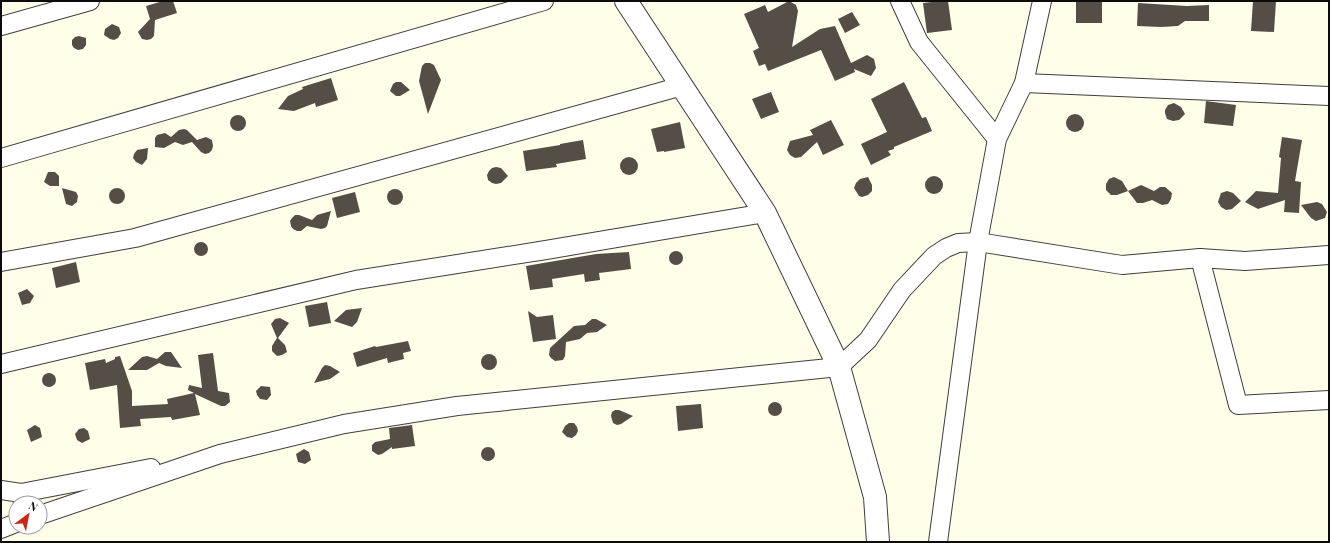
<svg xmlns="http://www.w3.org/2000/svg" width="1330" height="543" viewBox="0 0 1330 543" font-family="'Playfair Display',serif">
	<style>
		.building { fill: #554e47 }
		.lines { fill: none; stroke-linecap: round; stroke-linejoin: round }
		.minor-casing { stroke: #3e3e3e; stroke-width: 20 }
		.tertiary-casing { stroke: #3e3e3e; stroke-width: 24 }
		.minor { stroke: #fff; stroke-width: 18 }
		.tertiary { stroke: #fff; stroke-width: 22 }
	</style>
	<rect width="100%" height="100%" fill="#fffee9"/>
	<g class="building">
		<polygon points="163,1 173,1 177,13 155,20 154,36 151,39 147,40 142,39 138,32 150,19 146,6"/>
		<polygon points="789,1 796,5 798,11 792,47 820,29 835,26 851,63 867,55 874,59 876,68 871,76 854,69 855,72 835,81 821,50 768,71 765,64 759,66 753,51 759,48 744,14 765,5 768,12"/>
		<polygon points="941,1 948,1 952,30 927,33 923,3"/>
		<rect x="1076" y="1" width="26" height="22"/>
		<polygon points="1253,1 1276,1 1274,32 1251,31"/>
		<polygon points="1138,3 1187,6 1209,5 1209,21 1185,21 1178,26 1161,27 1137,26"/>
		<polygon points="852,12 860,25 845,33 838,19"/>
		<polygon points="112,24 119,27 121,33 118,38 114,40 110,39 104,35 105,29"/>
		<polygon points="79,36 86,38 86,45 83,49 78,50 74,48 72,45 72,40 75,37"/>
		<polygon points="425,63 430,63 434,65 441,80 428,114 419,81 422,66"/>
		<polygon points="331,78 338,100 316,107 315,103 294,111 278,109 288,96 303,89 302,87"/>
		<polygon points="396,82 401,82 410,90 400,96 396,96 390,91 393,84"/>
		<polygon points="904,82 922,118 926,117 932,131 894,147 894,149 888,151 891,155 871,165 861,144 887,132 871,99"/>
		<polygon points="771,92 779,112 761,119 752,99"/>
		<polygon points="1206,101 1236,105 1233,126 1204,123"/>
		<polygon points="1174,103 1181,107 1185,114 1179,120 1173,121 1167,119 1165,113 1165,110 1168,105"/>
		<circle cx="1075" cy="123" r="9"/>
		<circle cx="238" cy="123" r="8"/>
		<polygon points="831,120 844,145 823,155 817,142 801,157 795,158 790,155 787,150 790,141 813,135 810,130"/>
		<polygon points="680,122 685,148 664,152 664,151 657,152 651,129"/>
		<polygon points="184,129 187,130 197,140 206,137 212,140 213,146 212,150 209,153 205,154 201,152 192,142 183,145 175,142 164,148 155,147 155,138 157,135 165,133 171,137 179,130"/>
		<polygon points="1282,137 1302,140 1295,181 1301,182 1299,213 1284,212 1285,200 1258,209 1245,202 1256,191 1278,193 1281,158 1279,157"/>
		<polygon points="583,140 586,159 556,164 557,167 526,171 523,151 560,145 560,144"/>
		<polygon points="148,148 147,159 142,165 136,162 133,158 134,154 137,150"/>
		<circle cx="629" cy="166" r="9"/>
		<polygon points="496,167 501,168 508,176 501,183 496,184 492,183 488,180 487,175 489,171 492,168"/>
		<polygon points="48,172 55,172 59,176 59,186 50,186 44,182"/>
		<circle cx="934" cy="185" r="9"/>
		<polygon points="868,177 872,185 872,191 868,195 862,197 859,196 854,188 856,183 860,179"/>
		<polygon points="1114,177 1122,181 1128,191 1141,185 1154,191 1160,187 1165,187 1172,193 1171,199 1168,204 1162,205 1152,200 1143,203 1137,203 1128,191 1117,195 1111,195 1106,190 1106,184 1109,179"/>
		<polygon points="62,188 76,192 78,196 77,202 72,206 66,204"/>
		<circle cx="117" cy="196" r="8"/>
		<circle cx="395" cy="197" r="8"/>
		<polygon points="1227,191 1233,193 1241,201 1232,209 1226,210 1221,207 1218,202 1221,193"/>
		<polygon points="355,192 360,212 337,218 332,198"/>
		<polygon points="1317,202 1322,204 1327,212 1325,218 1316,221 1311,218 1301,205"/>
		<polygon points="331,211 327,226 325,228 321,229 307,226 301,231 297,231 293,229 291,226 290,221 292,218 295,215 299,215 312,220 317,215"/>
		<circle cx="201" cy="249" r="7"/>
		<circle cx="676" cy="258" r="7"/>
		<polygon points="629,252 631,269 599,273 600,280 585,282 584,274 552,279 553,287 530,290 526,266 596,254"/>
		<polygon points="76,262 80,282 56,288 52,268"/>
		<polygon points="27,289 34,296 30,303 22,305 18,293"/>
		<polygon points="327,302 331,323 309,327 305,306"/>
		<polygon points="362,308 357,322 352,327 334,321 346,310"/>
		<polygon points="528,311 537,317 553,315 556,339 533,342"/>
		<polygon points="280,318 289,323 278,338 285,345 287,352 282,355 277,356 272,351 272,346 277,338 271,324 275,319"/>
		<polygon points="592,319 596,319 607,325 597,332 587,333 580,339 566,342 565,356 563,360 555,361 551,358 549,355 550,348 574,326 585,325"/>
		<polygon points="408,341 411,351 403,353 404,359 388,363 387,358 357,367 353,353 375,346 376,347"/>
		<polygon points="165,352 171,352 182,368 166,366 159,363 147,370 128,370 142,357 147,356 157,359"/>
		<polygon points="213,353 218,391 229,393 230,402 225,406 221,406 195,394 200,415 172,420 171,417 140,419 141,426 120,428 117,385 90,390 85,363 105,359 106,363 115,359 115,357 120,356 132,391 132,406 168,404 167,399 194,393 188,390 189,385 202,388 198,355"/>
		<circle cx="489" cy="362" r="8"/>
		<polygon points="325,365 330,366 340,372 330,379 314,383 322,368"/>
		<circle cx="49" cy="380" r="7"/>
		<polygon points="261,386 270,387 271,395 267,400 260,399 257,395 256,391"/>
		<circle cx="775" cy="409" r="7"/>
		<polygon points="701,404 703,428 678,431 676,406"/>
		<polygon points="615,410 619,410 633,416 621,424 617,425 613,423 611,416 612,412"/>
		<polygon points="569,423 574,423 577,427 578,431 576,435 572,438 567,437 562,432 565,426"/>
		<polygon points="35,425 40,428 42,437 31,442 27,430"/>
		<polygon points="412,425 415,446 392,449 392,447 382,454 378,455 372,451 372,445 375,442 390,439 389,428"/>
		<polygon points="84,428 88,431 90,439 82,443 77,440 75,434 79,429"/>
		<circle cx="488" cy="454" r="7"/>
		<polygon points="304,449 309,452 311,460 305,464 298,462 296,454"/>
	</g>
	<g class="lines">
		<defs>
			<g id="minor">
				<polyline points="900,1 919,42 997,139"/>
				<polyline points="1,26 90,1"/>
				<polyline points="1024,83 1329,96"/>
				<polyline points="1,158 544,1"/>
				<polyline points="1200,258 1238,405 1329,400"/>
				<polyline points="1,262 135,238 682,86"/>
				<polyline points="1,364 356,280 546,250 765,213"/>
				<polyline points="1,490 21,493 151,468"/>
				<polyline points="40,515 220,454 344,424 457,406 839,367 868,340 902,290 934,256 946,248 958,243 978,242 1122,265 1200,258 1245,261 1329,255"/>
				<polyline points="1,529 16,523"/>
				<polyline points="938,542 978,242 997,139 1024,83 1042,1"/>
			</g>
			<polyline id="tertiary" points="626,1 765,213 839,367 875,497 878,542"/>
		</defs>
		<use href="#minor" class="minor-casing"/>
		<use href="#tertiary" class="tertiary-casing"/>
		<use href="#minor" class="minor"/>
		<use href="#tertiary" class="tertiary"/>
	</g>
	<rect width="1330" height="543" fill="none" stroke="#0b0b0b" stroke-width="4"/>
	<g transform="translate(28 515) rotate(32)"><circle r="19" fill="#ffffff" stroke="#9d9d9d"/>
	<path d="M0-3L7 15L0 10L-7 15Z" fill="#c72817"/>
	<text y="-6" font-size="11" font-weight="bold" text-anchor="middle" fill="#0b0b0b">N</text>
	</g>
</svg>
